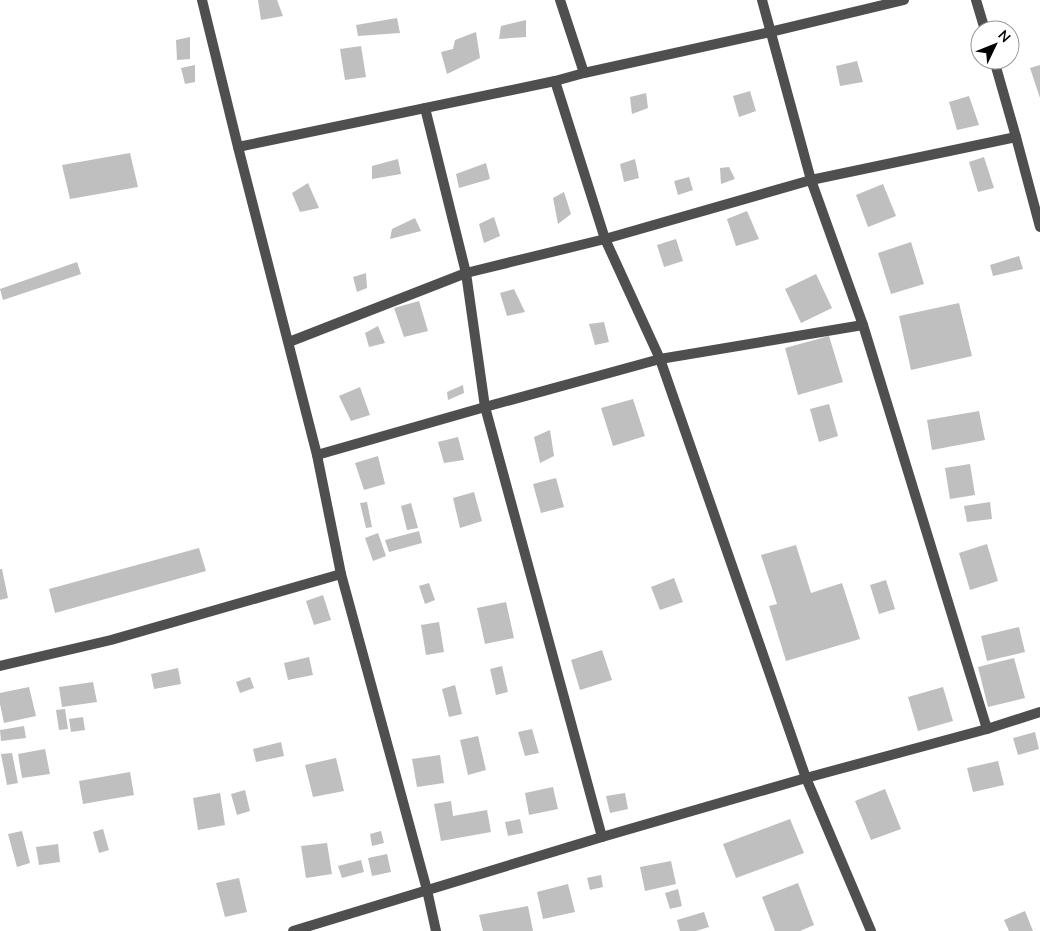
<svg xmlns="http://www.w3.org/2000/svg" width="1040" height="931" viewBox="0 0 1040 931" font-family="'Nunito Sans',sans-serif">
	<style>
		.building { fill: #bfbfbf }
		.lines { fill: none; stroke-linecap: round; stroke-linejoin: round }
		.minor { stroke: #4f4f4f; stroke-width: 10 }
	</style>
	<rect width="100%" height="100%" fill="#fff"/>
	<g class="building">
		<polygon points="258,0 277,0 283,16 261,20"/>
		<polygon points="397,18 400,33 358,36 356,25"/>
		<polygon points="526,20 526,37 499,39 501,26"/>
		<polygon points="476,32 480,58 447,74 441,52 453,49 455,40"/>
		<polygon points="190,37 190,59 177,60 176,40"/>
		<polygon points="361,46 366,77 345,80 340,49"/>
		<polygon points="857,61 863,82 840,86 836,66"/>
		<polygon points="195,65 195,82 185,84 181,68"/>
		<polygon points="1040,65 1040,98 1030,68"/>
		<polygon points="750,91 756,111 739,117 733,96"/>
		<polygon points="646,93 648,108 632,114 630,97"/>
		<polygon points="969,96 979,125 957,130 949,102"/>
		<polygon points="130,153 138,187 70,199 62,165"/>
		<polygon points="984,157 994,188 978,192 969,162"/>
		<polygon points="398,159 401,174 372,179 372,166"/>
		<polygon points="635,159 639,178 624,182 620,164"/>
		<polygon points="486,163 490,179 459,188 456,174"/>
		<polygon points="729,167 735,179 721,184 720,168"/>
		<polygon points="689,177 693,190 678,195 674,181"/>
		<polygon points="308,183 319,208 300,212 292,193"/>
		<polygon points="883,184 896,216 868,227 856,195"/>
		<polygon points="564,192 571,214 558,224 553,198"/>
		<polygon points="747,211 759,239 736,246 727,219"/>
		<polygon points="494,217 500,236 484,243 479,224"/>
		<polygon points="415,218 421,231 390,239 392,229"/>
		<polygon points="676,239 683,261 664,267 657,245"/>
		<polygon points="911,242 924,284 891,294 878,253"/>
		<polygon points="1019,256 1023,269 993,276 990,265"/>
		<polygon points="77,262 81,274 3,300 0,289"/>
		<polygon points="366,273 367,288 357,292 353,277"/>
		<polygon points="816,274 832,308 801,323 785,289"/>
		<polygon points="514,289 525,312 507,316 500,293"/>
		<polygon points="419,301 428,331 404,337 394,308"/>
		<polygon points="959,303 972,356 911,370 899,316"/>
		<polygon points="604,322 609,342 595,345 589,324"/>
		<polygon points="378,326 385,343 369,347 365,333"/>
		<polygon points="829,336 843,382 798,395 785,348"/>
		<polygon points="463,385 464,393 448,400 447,392"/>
		<polygon points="360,387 370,415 351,421 339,396"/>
		<polygon points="633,399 645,436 613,446 601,408"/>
		<polygon points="829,404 838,436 819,442 810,409"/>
		<polygon points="979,411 985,440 932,450 927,420"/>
		<polygon points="550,430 554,456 540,463 534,437"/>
		<polygon points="458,437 464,460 444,463 438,442"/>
		<polygon points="378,456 385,484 364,490 355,463"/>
		<polygon points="970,464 975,495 950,499 945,468"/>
		<polygon points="556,478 564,507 541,513 533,484"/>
		<polygon points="474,492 482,521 460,528 453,498"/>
		<polygon points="367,502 372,527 366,528 360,503"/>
		<polygon points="990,502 992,519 967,522 964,506"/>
		<polygon points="411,503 418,528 407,530 401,506"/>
		<polygon points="419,531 422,543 389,552 385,540"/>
		<polygon points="378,533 386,556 373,561 365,538"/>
		<polygon points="987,544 998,581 970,590 959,553"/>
		<polygon points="796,545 811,593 842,583 860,639 786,661 769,606 777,604 761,555"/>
		<polygon points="199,548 206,571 55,613 49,589"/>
		<polygon points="0,569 2,569 8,598 0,600"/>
		<polygon points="674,578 683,602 660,610 651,587"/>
		<polygon points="886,580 895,609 879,614 870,585"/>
		<polygon points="429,583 435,600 425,604 419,586"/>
		<polygon points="323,595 331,620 314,625 306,601"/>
		<polygon points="506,602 514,638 485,644 477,608"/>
		<polygon points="439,622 444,652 426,655 421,625"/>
		<polygon points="1019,627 1025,652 987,661 981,636"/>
		<polygon points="602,650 612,680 580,690 571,660"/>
		<polygon points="309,657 313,675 288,680 284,663"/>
		<polygon points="1014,658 1025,698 988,707 978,667"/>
		<polygon points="502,666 508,692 496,695 490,669"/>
		<polygon points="178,668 181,684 154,689 151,674"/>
		<polygon points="250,677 254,688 240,693 236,682"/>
		<polygon points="93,682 97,702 62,707 59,687"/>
		<polygon points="455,685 462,714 449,717 442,689"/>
		<polygon points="29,687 36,716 4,723 0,704 0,693"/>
		<polygon points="943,687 953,721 918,731 908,697"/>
		<polygon points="65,709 68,729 59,730 56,710"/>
		<polygon points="83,717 85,730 71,732 69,719"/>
		<polygon points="24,726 26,738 1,741 0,730"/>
		<polygon points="532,729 539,753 525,756 518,732"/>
		<polygon points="1035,732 1039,749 1018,755 1013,738"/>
		<polygon points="478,736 486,770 468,775 460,740"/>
		<polygon points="281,742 284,756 256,762 253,749"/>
		<polygon points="45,749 50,774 22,778 18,754"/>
		<polygon points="12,753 18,783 7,785 1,754"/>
		<polygon points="440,755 444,783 417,787 412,759"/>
		<polygon points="336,758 344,791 313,797 305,765"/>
		<polygon points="998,761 1004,785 973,792 967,768"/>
		<polygon points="130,772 134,795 83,804 79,781"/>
		<polygon points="553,787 558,809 529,815 525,793"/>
		<polygon points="885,789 901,829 871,840 855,801"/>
		<polygon points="245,790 250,811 237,815 231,794"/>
		<polygon points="220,793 225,825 198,830 193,798"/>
		<polygon points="625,793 628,809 610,813 606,796"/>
		<polygon points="451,801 453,816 487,810 491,832 441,841 434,804"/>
		<polygon points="520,819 523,833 508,836 505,822"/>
		<polygon points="790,819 804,853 736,878 723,844"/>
		<polygon points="103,829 109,850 99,853 93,832"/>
		<polygon points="22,831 30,863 17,867 8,834"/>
		<polygon points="381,831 384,843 372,846 370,834"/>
		<polygon points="327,843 332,874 306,878 301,846"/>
		<polygon points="58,844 60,862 39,865 36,847"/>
		<polygon points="387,854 391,872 372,876 368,858"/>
		<polygon points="361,860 364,872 342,878 338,866"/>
		<polygon points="671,861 676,884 645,891 640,867"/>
		<polygon points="601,875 603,887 590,890 587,878"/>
		<polygon points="239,878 247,912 225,917 216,883"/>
		<polygon points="798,883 814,925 800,931 775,931 762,897"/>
		<polygon points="568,884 575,912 543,919 537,892"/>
		<polygon points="678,889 682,906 670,909 665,893"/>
		<polygon points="528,906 533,931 483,931 479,915"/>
		<polygon points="1025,911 1033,931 1009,931 1004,920"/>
		<polygon points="704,912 709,927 696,931 680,931 677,920"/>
	</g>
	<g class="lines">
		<g class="minor">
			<polyline points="202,0 238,147 317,455 341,574 427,890 436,931"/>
			<polyline points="560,0 584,73"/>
			<polyline points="762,0 811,180 863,325 987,729"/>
			<polyline points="976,0 985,30"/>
			<polyline points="994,60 1016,137"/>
			<polyline points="555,81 605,239 660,359 806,778 871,931"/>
			<polyline points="425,108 466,273 485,407 602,837"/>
			<polyline points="238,147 555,81 584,73 770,32 904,0"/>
			<polyline points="289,342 466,273 605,239 811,180 1016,137 1040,227"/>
			<polyline points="317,455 485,407 660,359 863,325"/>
			<polyline points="0,666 111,640 341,574"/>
			<polyline points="293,931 602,837 806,778 987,729 1040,712"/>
		</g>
	</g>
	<g transform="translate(995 45) rotate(47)"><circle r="24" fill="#ffffff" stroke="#999999"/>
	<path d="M0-4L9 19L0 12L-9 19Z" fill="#000000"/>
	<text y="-8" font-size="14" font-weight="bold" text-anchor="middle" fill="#000000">N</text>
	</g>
</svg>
